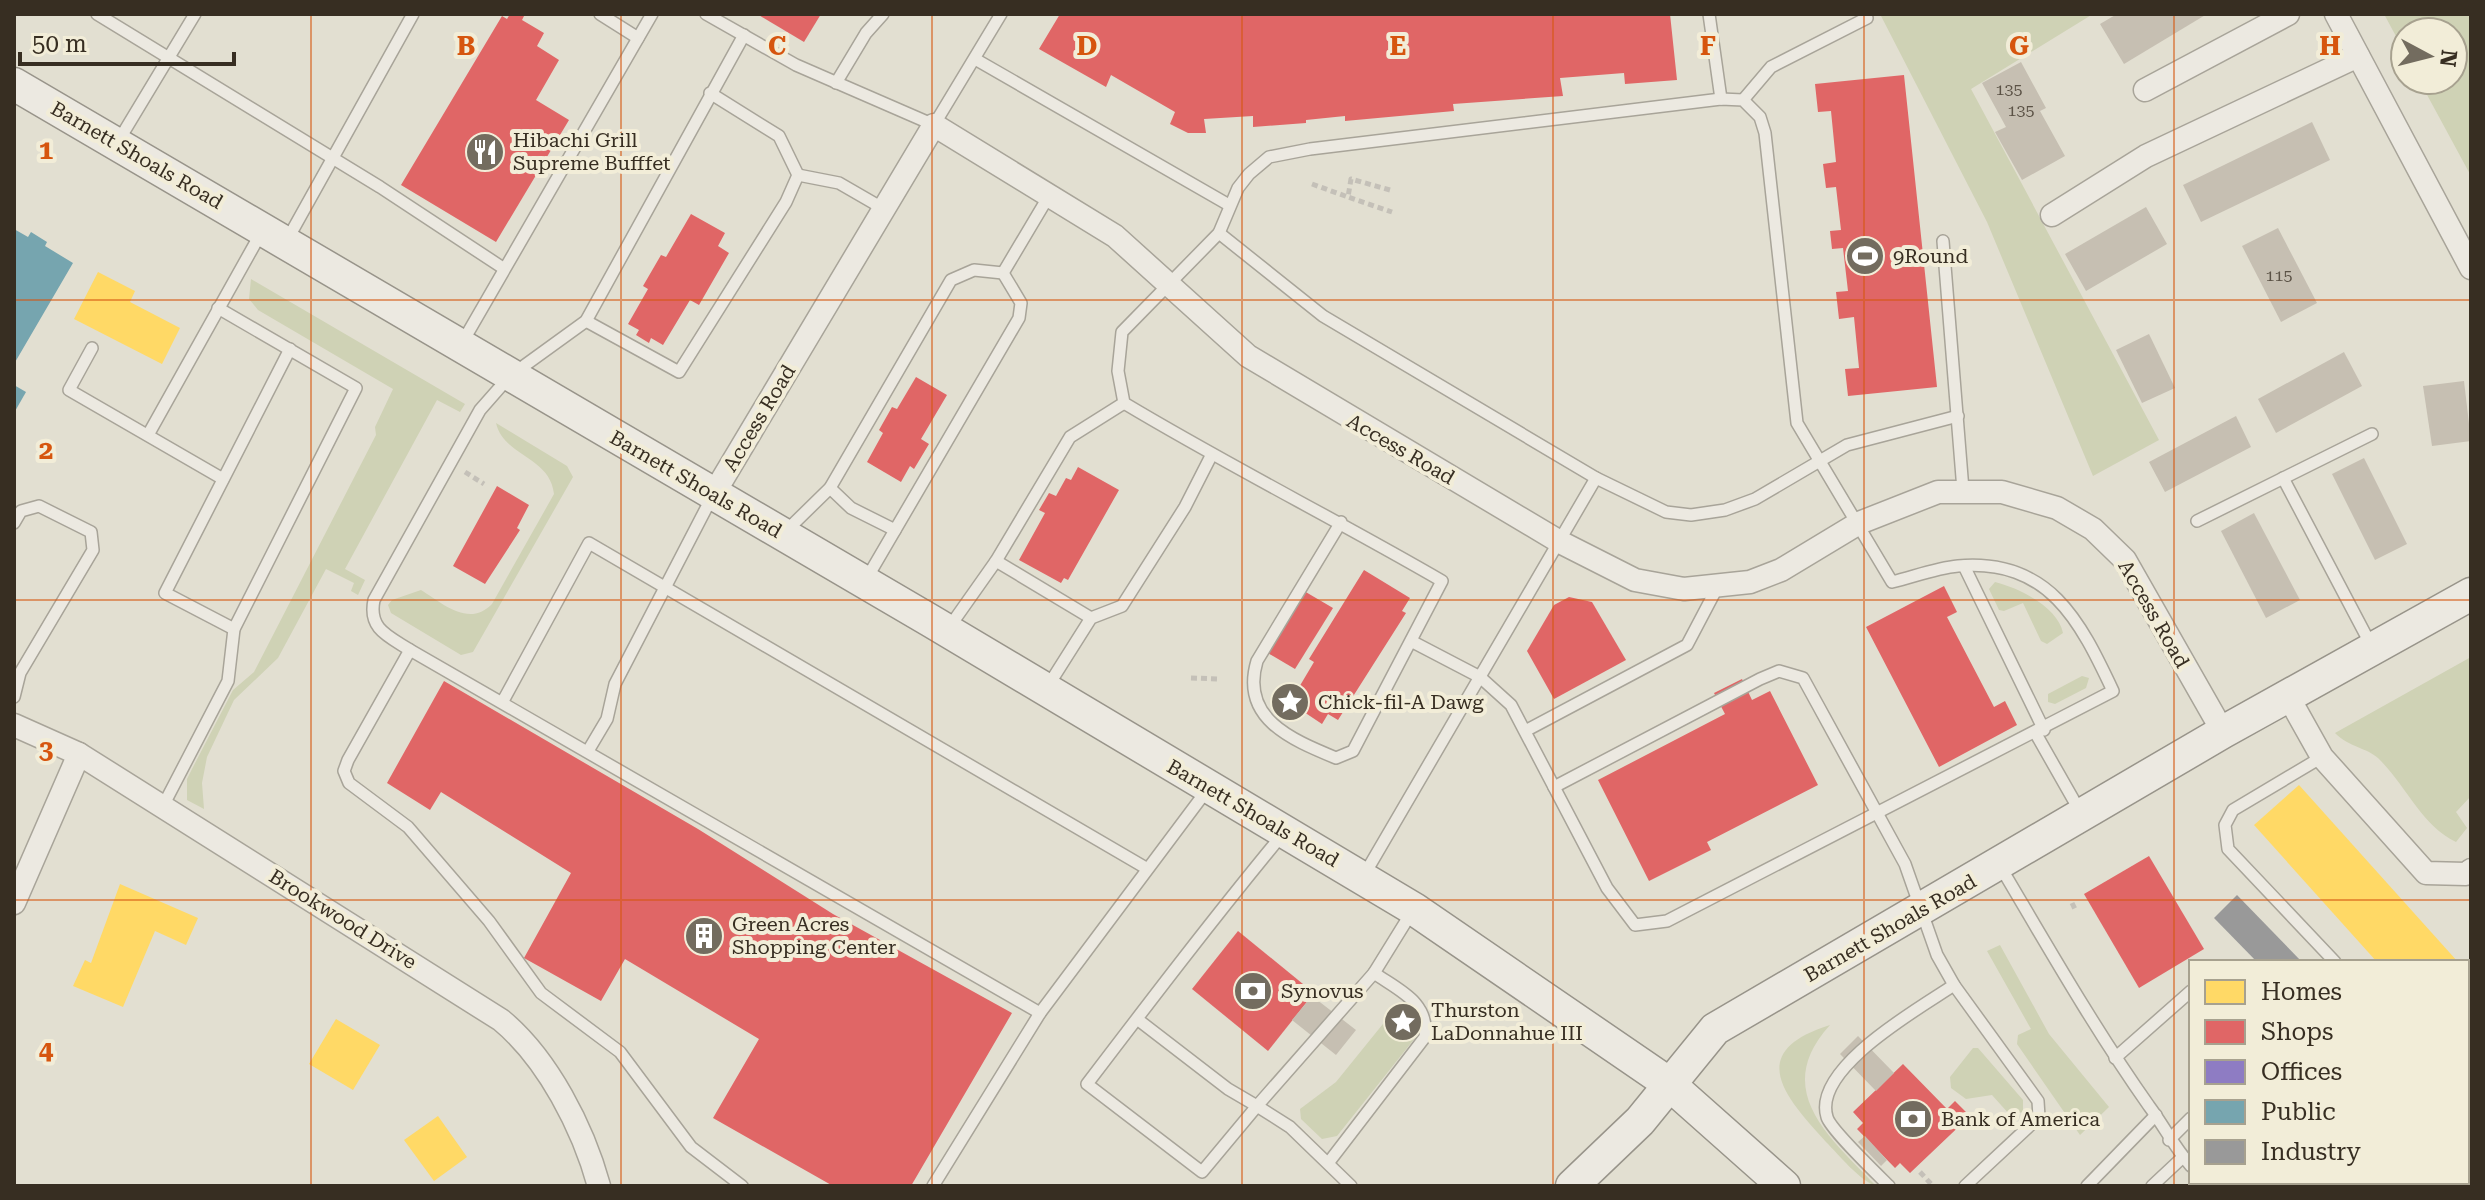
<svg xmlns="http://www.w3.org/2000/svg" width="2485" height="1200" viewBox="0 0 2485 1200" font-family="'Roboto Serif',serif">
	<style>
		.green { fill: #cfd2b5 }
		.homes { fill: #ffd966 }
		.shops { fill: #e06666 }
		.offices { fill: #8e7cc3 }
		.public { fill: #76a5af }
		.industry { fill: #999 }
		.building { fill: #c6bfb2 }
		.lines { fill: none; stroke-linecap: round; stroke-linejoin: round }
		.lane-casing { stroke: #a8a499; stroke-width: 14 }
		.street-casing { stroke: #a8a499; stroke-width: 25 }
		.secondary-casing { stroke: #98948a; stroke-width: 35 }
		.path { stroke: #c4c0b8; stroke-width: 5; stroke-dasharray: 6 4; stroke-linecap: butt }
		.lane { stroke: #ece9e1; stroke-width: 11 }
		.street { stroke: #ece9e1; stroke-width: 22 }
		.secondary { stroke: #ece9e1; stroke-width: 32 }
		.grid { fill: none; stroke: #d6550e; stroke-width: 2; stroke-opacity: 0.55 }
		.labels { text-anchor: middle; stroke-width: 8; stroke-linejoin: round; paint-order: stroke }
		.number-label { font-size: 16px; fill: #5b5246 }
		.poi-label { font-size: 20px; fill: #372e22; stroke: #f2edd8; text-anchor: start }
		.street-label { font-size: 20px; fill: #372e22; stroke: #f2edd8 }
		.grid-label { font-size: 26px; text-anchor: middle; font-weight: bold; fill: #d6550e; stroke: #f2edd8; stroke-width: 8; stroke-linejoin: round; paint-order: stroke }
	</style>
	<rect width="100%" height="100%" fill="#e2dfd1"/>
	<g class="green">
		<polygon points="1880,14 2093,14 1971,89 2159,440 2093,476 1987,222"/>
		<polygon points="2384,14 2471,14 2471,176 2419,80 2453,80 2453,32 2405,32 2405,53"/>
		<polygon points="251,279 465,404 460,412 437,400 345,569 365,580 358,595 351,591 354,583 326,569 278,658 234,700 207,757 202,783 204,809 187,800 187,779 192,769 233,690 254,672 376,435 375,427 393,389 258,310 249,299"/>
		<path d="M496,423L567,466L573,477L473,652L461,655L391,613L388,605L392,600L421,590C442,603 469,628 492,604L554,494C550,456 504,457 496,423Z"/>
		<path d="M1995,582C2019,588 2058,607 2063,633L2047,644L2041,641L2023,603L2004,611L1999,610L1989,589Z"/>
		<path d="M2471,657V796L2456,812L2467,828L2456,842C2421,825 2406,785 2378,758C2367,748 2349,747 2335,733Z"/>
		<polygon points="2082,676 2089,678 2086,688 2055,704 2048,702 2048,694"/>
		<polygon points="2000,945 2049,1034 2109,1107 2080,1135 2017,1044 2018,1035 2031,1029 1987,951"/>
		<polygon points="1405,1009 1419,1021 1415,1038 1337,1136 1322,1139 1301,1119 1300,1109 1336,1082 1391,1014"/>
		<path d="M1830,1025C1770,1091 1831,1138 1876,1186C1859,1180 1839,1155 1826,1142C1785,1097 1744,1052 1830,1025Z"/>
		<polygon points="1973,1048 1978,1048 2023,1100 2023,1112 2010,1115 1992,1095 1966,1099 1951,1088 1950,1077"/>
	</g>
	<g class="homes">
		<polygon points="98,272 135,291 130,302 180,328 162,364 74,319"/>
		<polygon points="2299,785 2458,962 2377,962 2254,825"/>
		<polygon points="120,884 198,918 186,945 155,931 123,1007 73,986 85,960 91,963"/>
		<polygon points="2467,972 2471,976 2471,1026 2467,1030"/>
		<polygon points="336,1019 380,1045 353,1090 309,1064"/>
		<polygon points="438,1116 467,1157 434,1181 404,1140"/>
	</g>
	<g class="shops">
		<polygon points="510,14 525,14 522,20 544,33 537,46 559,60 536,100 569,120 496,242 401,185 502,16 507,19"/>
		<polygon points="757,14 821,14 804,42"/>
		<polygon points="1060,14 1670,14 1677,80 1625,84 1624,73 1560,78 1563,96 1453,104 1454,111 1345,121 1345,116 1306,120 1306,123 1253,127 1253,116 1204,119 1206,133 1188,133 1170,124 1175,112 1111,75 1106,87 1039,49"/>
		<polygon points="1904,75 1937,387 1848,396 1845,369 1859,368 1854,317 1839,319 1836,292 1848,291 1843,248 1832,249 1830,231 1841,230 1836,187 1826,188 1823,164 1836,162 1831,111 1818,112 1815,84"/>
		<polygon points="691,214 725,233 718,246 729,253 699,305 690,300 663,345 651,338 649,343 636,335 639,330 628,324 648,289 643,286 661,255 666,257"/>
		<polygon points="916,377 947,395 921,439 929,444 914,469 910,466 901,482 867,462 883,433 879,430 892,407 897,409"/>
		<polygon points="1078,467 1119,490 1068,580 1064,578 1061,583 1019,560 1045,513 1039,510 1049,493 1056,496 1066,478 1071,480"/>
		<polygon points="497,486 529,505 517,528 520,530 485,584 453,566"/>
		<polygon points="1364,570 1410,598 1402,611 1406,613 1338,720 1328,714 1322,724 1301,710 1307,701 1295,694 1314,662 1309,659"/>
		<polygon points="1944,586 1957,612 1947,617 1994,707 2005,701 2017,725 1939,767 1866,627"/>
		<polygon points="1304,591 1333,608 1295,669 1266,652"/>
		<polygon points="1569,597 1592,602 1626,660 1554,699 1527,651 1554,605"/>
		<polygon points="1742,679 1752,700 1770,691 1818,785 1707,842 1711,850 1649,881 1598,780 1725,714 1714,693"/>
		<polygon points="444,681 698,829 833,914 1012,1013 911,1186 833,1186 713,1118 759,1039 625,959 601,1001 524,958 571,873 441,792 430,810 387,783"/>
		<polygon points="2149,856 2204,949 2139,988 2084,894"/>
		<polygon points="1238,931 1314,993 1268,1051 1192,989"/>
		<polygon points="1903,1064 1947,1109 1955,1101 1970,1116 1910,1173 1900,1163 1895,1168 1857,1129 1863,1123 1853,1112"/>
	</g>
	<polygon class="offices" points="2313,1182 2375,1182 2370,1186 2309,1186"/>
	<g class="public">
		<polygon points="14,229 28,237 31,232 47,242 45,246 73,263 14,364"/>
		<polygon points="14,385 26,392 14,413"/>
	</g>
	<polygon class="industry" points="2237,895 2302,962 2257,962 2214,918"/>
	<g class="building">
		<polygon points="2117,14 2207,14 2124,64 2100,24"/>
		<polygon points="2021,62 2046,108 2040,111 2065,156 2022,180 1995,132 2006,127 1982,83"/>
		<polygon points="2312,122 2330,160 2201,222 2183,185"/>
		<polygon points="2146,207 2167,244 2086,291 2065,254"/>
		<polygon points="2278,228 2317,303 2281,322 2242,246"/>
		<polygon points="2149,334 2175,388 2142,403 2116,350"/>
		<polygon points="2344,352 2362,386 2276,433 2258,399"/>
		<polygon points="2464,381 2471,441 2432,446 2423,386"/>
		<polygon points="2236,416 2251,447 2165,492 2149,462"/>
		<polygon points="2364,458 2407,544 2375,560 2332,474"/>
		<polygon points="2254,513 2300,600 2266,618 2221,531"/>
		<polygon points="1312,996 1356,1030 1336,1055 1292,1020"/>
		<polygon points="1858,1036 1894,1073 1876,1091 1840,1054"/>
		<polygon points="1865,1136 1887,1160 1881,1166 1858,1142"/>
	</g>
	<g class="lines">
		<defs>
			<g id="lane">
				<polyline points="97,14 380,187 503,268"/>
				<polyline points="600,14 638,38"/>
				<polyline points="706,14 796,65 934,125 1001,14"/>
				<polyline points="1709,14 1721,99"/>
				<path d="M744,35L586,321L510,376L480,410L374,600C368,629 388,636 410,650L1040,1013"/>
				<polyline points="975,59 1229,205"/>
				<polyline points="836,83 866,33 883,14"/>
				<polyline points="1743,100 1771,67 1867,18"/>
				<polyline points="119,140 195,14"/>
				<polyline points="798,175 839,183 884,209"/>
				<polyline points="1219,233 1323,316 1596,478 1666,512 1691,515 1725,510 1755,499 1847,445 1958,416"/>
				<polyline points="1943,241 1963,490"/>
				<polyline points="286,242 413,14"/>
				<polyline points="1003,273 1050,194"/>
				<polyline points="586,321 679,372 786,202 798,175 779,136 710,93"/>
				<polyline points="462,343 652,14"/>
				<polyline points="92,348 69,390 223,479"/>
				<polyline points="148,435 261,233"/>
				<polyline points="2283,478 2371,645"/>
				<polyline points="830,488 851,508 895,530"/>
				<polyline points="2197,521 2372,434"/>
				<path d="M1341,522L1257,661C1240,718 1290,739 1336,758L1353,751L1442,581C1337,520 1229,466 1124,403L1118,371L1122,332L1219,233L1238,188L1249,174L1269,157L1310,149L1721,99L1743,100L1760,117L1765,133L1797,423L1892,582C1913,577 1936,568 1958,566C2049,558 2080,621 2113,691L1667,921L1635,925L1607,888L1511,705L1480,677L1411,641"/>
				<polyline points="14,523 21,511 39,506 91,532 93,550 20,673 14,697"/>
				<polyline points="784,533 830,488 951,280 974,270 1003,273"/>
				<polyline points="996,561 1091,618"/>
				<polyline points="1964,566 2044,730"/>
				<polyline points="867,578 1019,318 1021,303 1003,273"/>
				<polyline points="234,629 165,593 290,349"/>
				<polyline points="948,629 996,561 1070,437 1124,403"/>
				<polyline points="410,650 348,760 344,771 349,783 408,827 489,921 541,993 620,1052 691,1147 742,1186"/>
				<polyline points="1048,686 1091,618 1122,606 1185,507 1211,456"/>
				<polyline points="503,701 589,543 1146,868"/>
				<polyline points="1527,730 1687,645 1717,588"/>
				<polyline points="2036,734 2081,813"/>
				<polyline points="588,751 607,719 615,684 712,497"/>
				<polyline points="2322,757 2233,810 2225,825 2228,849 2335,962"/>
				<polyline points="1554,787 1760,679 1779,671 1803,678 1905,864 1937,955 1954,985 2038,1101 2039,1117 1965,1186"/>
				<polyline points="163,806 228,681 234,629 356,388 218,308"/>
				<path d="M2000,866C2048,947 2094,1028 2149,1106C2164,1126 2174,1147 2191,1166"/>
				<polyline points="1363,877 1596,478"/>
				<path d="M1137,1019L1228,1089L1257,1106L1202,1172L1087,1084C1151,1000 1215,916 1282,835"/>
				<polyline points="2115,1058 2191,991"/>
				<polyline points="2169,1140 2191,1118"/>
				<path d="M1329,1162L1425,1037C1429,1002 1400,991 1374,973"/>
				<polyline points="2205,1182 2209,1186"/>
				<polyline points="933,1186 1040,1013 1207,790"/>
				<polyline points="1351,1186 1290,1127 1257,1106 1374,973 1413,910"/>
				<path d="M1889,1186C1877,1174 1830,1129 1827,1117C1812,1068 1920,1008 1954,985"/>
				<polyline points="2087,1186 2156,1115"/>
				<polyline points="2152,1186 2183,1157"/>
				<polyline points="2253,1186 2257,1182"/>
			</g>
			<g id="street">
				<polyline points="2336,14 2471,268"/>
				<polyline points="2145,90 2288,14"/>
				<polyline points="2052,215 2146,156 2358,56"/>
				<polyline points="713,495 934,125 1115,236 1248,356 1560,542 1635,580 1684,589 1750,582 1781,570 1859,523 1938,492 2002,492 2057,508 2093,529 2125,560 2223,732"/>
				<polyline points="2289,698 2322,757 2426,873 2466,874 2471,870"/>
				<path d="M14,725L79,754L501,1020C548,1059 583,1128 599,1186"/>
				<polyline points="14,903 79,754"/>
			</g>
			<g id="secondary">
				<polyline points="14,84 931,621 1414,909 1668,1083 1784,1186"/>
				<polyline points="1572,1186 1640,1121 1715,1029 2223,732 2471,594"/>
			</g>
		</defs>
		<use href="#lane" class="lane-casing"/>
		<use href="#street" class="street-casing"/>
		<use href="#secondary" class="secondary-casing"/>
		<g class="path">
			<polyline points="1312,184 1348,197"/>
			<polyline points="1390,190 1351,179 1348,197 1392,212"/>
			<polyline points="465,472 484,484"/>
			<polyline points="1191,678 1219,679"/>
			<polyline points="2072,903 2075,909"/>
			<polyline points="1920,1172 1933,1186"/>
		</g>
		<use href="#lane" class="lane"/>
		<use href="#street" class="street"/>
		<use href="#secondary" class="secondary"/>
	</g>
	<path class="grid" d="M311,14V1186M621,14V1186M932,14V1186M1242,14V1186M1553,14V1186M1864,14V1186M2174,14V1186M14,300H2471M14,600H2471M14,900H2471"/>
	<defs>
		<symbol id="restaurant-disc" viewBox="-11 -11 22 22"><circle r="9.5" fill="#736c5f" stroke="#f2edd8"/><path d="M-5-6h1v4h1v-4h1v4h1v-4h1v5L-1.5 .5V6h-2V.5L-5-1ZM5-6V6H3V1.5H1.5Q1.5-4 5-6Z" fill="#fff"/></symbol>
		<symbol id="stadium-disc" viewBox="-11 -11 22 22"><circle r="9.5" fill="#736c5f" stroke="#f2edd8"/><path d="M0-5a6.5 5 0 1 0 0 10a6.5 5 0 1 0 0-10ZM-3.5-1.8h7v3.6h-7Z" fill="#fff"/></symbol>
		<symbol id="sight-disc" viewBox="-11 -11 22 22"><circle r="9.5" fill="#736c5f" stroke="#f2edd8"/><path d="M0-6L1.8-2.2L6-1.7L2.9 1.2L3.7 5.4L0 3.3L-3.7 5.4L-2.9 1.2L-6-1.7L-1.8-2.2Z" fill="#fff"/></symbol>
		<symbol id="building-disc" viewBox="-11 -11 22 22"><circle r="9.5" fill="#736c5f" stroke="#f2edd8"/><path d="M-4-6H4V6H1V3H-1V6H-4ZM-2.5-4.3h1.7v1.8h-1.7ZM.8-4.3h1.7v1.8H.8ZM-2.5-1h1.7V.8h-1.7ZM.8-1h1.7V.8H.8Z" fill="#fff"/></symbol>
		<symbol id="bank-disc" viewBox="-11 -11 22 22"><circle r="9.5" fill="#736c5f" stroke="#f2edd8"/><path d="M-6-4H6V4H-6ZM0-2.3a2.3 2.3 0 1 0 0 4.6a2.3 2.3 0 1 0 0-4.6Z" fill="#fff"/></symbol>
	</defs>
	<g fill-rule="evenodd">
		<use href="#restaurant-disc" x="463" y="130" width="44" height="44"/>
		<use href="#stadium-disc" x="1843" y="234" width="44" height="44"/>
		<use href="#sight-disc" x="1268" y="680" width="44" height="44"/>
		<use href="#building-disc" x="682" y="914" width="44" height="44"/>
		<use href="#bank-disc" x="1231" y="969" width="44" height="44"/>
		<use href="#sight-disc" x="1381" y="1000" width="44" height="44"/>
		<use href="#bank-disc" x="1891" y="1097" width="44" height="44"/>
	</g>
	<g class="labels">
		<g class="number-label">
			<text x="2009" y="95">135</text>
			<text x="2021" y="116">135</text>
			<text x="2279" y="281">115</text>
		</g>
		<g class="poi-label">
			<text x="513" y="147">Hibachi Grill<tspan x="513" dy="23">Supreme Bufffet</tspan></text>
			<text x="1893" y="263">9Round</text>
			<text x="1318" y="709">Chick-fil-A Dawg</text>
			<text x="732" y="931">Green Acres<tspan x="732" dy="23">Shopping Center</tspan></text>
			<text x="1281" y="998">Synovus</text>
			<text x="1431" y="1017">Thurston<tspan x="1431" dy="23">LaDonnahue III</tspan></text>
			<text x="1941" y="1126">Bank of America</text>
		</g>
		<g class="street-label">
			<text transform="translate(137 155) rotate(30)" y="7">Barnett Shoals Road</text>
			<text transform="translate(759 418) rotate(-59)" y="7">Access Road</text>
			<text transform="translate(1401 449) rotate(30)" y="7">Access Road</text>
			<text transform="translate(696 484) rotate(30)" y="7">Barnett Shoals Road</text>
			<text transform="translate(2154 614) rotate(60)" y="7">Access Road</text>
			<text transform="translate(1253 813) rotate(30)" y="7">Barnett Shoals Road</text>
			<text transform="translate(343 919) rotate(32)" y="7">Brookwood Drive</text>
			<text transform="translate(1890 928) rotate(-30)" y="7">Barnett Shoals Road</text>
		</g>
	</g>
	<g class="grid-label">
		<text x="466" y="55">B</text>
		<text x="777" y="55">C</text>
		<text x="1087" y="55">D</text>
		<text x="1398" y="55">E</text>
		<text x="1708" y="55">F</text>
		<text x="2019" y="55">G</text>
		<text x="2330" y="55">H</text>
		<text x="46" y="159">1</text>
		<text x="46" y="459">2</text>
		<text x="46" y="759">3</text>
		<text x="46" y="1059">4</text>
	</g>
	<rect width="2485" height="1200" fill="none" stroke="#372e22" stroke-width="32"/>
	<rect x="2189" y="960" width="280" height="224" fill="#f2edd8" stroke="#a7a18f" stroke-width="2"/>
	<rect x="2205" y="980" width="40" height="24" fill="#ffd966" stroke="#a7a18f" stroke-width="2"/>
	<text x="2261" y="1000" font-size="24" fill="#372e22">Homes</text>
	<rect x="2205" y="1020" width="40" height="24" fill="#e06666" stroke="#a7a18f" stroke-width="2"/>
	<text x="2261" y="1040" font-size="24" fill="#372e22">Shops</text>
	<rect x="2205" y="1060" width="40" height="24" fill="#8e7cc3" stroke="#a7a18f" stroke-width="2"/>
	<text x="2261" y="1080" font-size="24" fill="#372e22">Offices</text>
	<rect x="2205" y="1100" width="40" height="24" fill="#76a5af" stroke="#a7a18f" stroke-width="2"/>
	<text x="2261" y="1120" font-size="24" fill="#372e22">Public</text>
	<rect x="2205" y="1140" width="40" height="24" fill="#999999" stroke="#a7a18f" stroke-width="2"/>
	<text x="2261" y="1160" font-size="24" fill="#372e22">Industry</text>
	<g transform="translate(2429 56) rotate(97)"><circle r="38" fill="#f2edd8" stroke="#a7a18f" stroke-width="2"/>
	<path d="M0-6L14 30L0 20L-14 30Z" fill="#736c5f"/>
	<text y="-12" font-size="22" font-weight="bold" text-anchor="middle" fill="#372e22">N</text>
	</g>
	<path d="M20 52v12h214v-12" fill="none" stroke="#372e22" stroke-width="4"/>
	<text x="32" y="52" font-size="24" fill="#372e22" stroke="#f2edd8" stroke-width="6" paint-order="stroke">50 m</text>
</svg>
